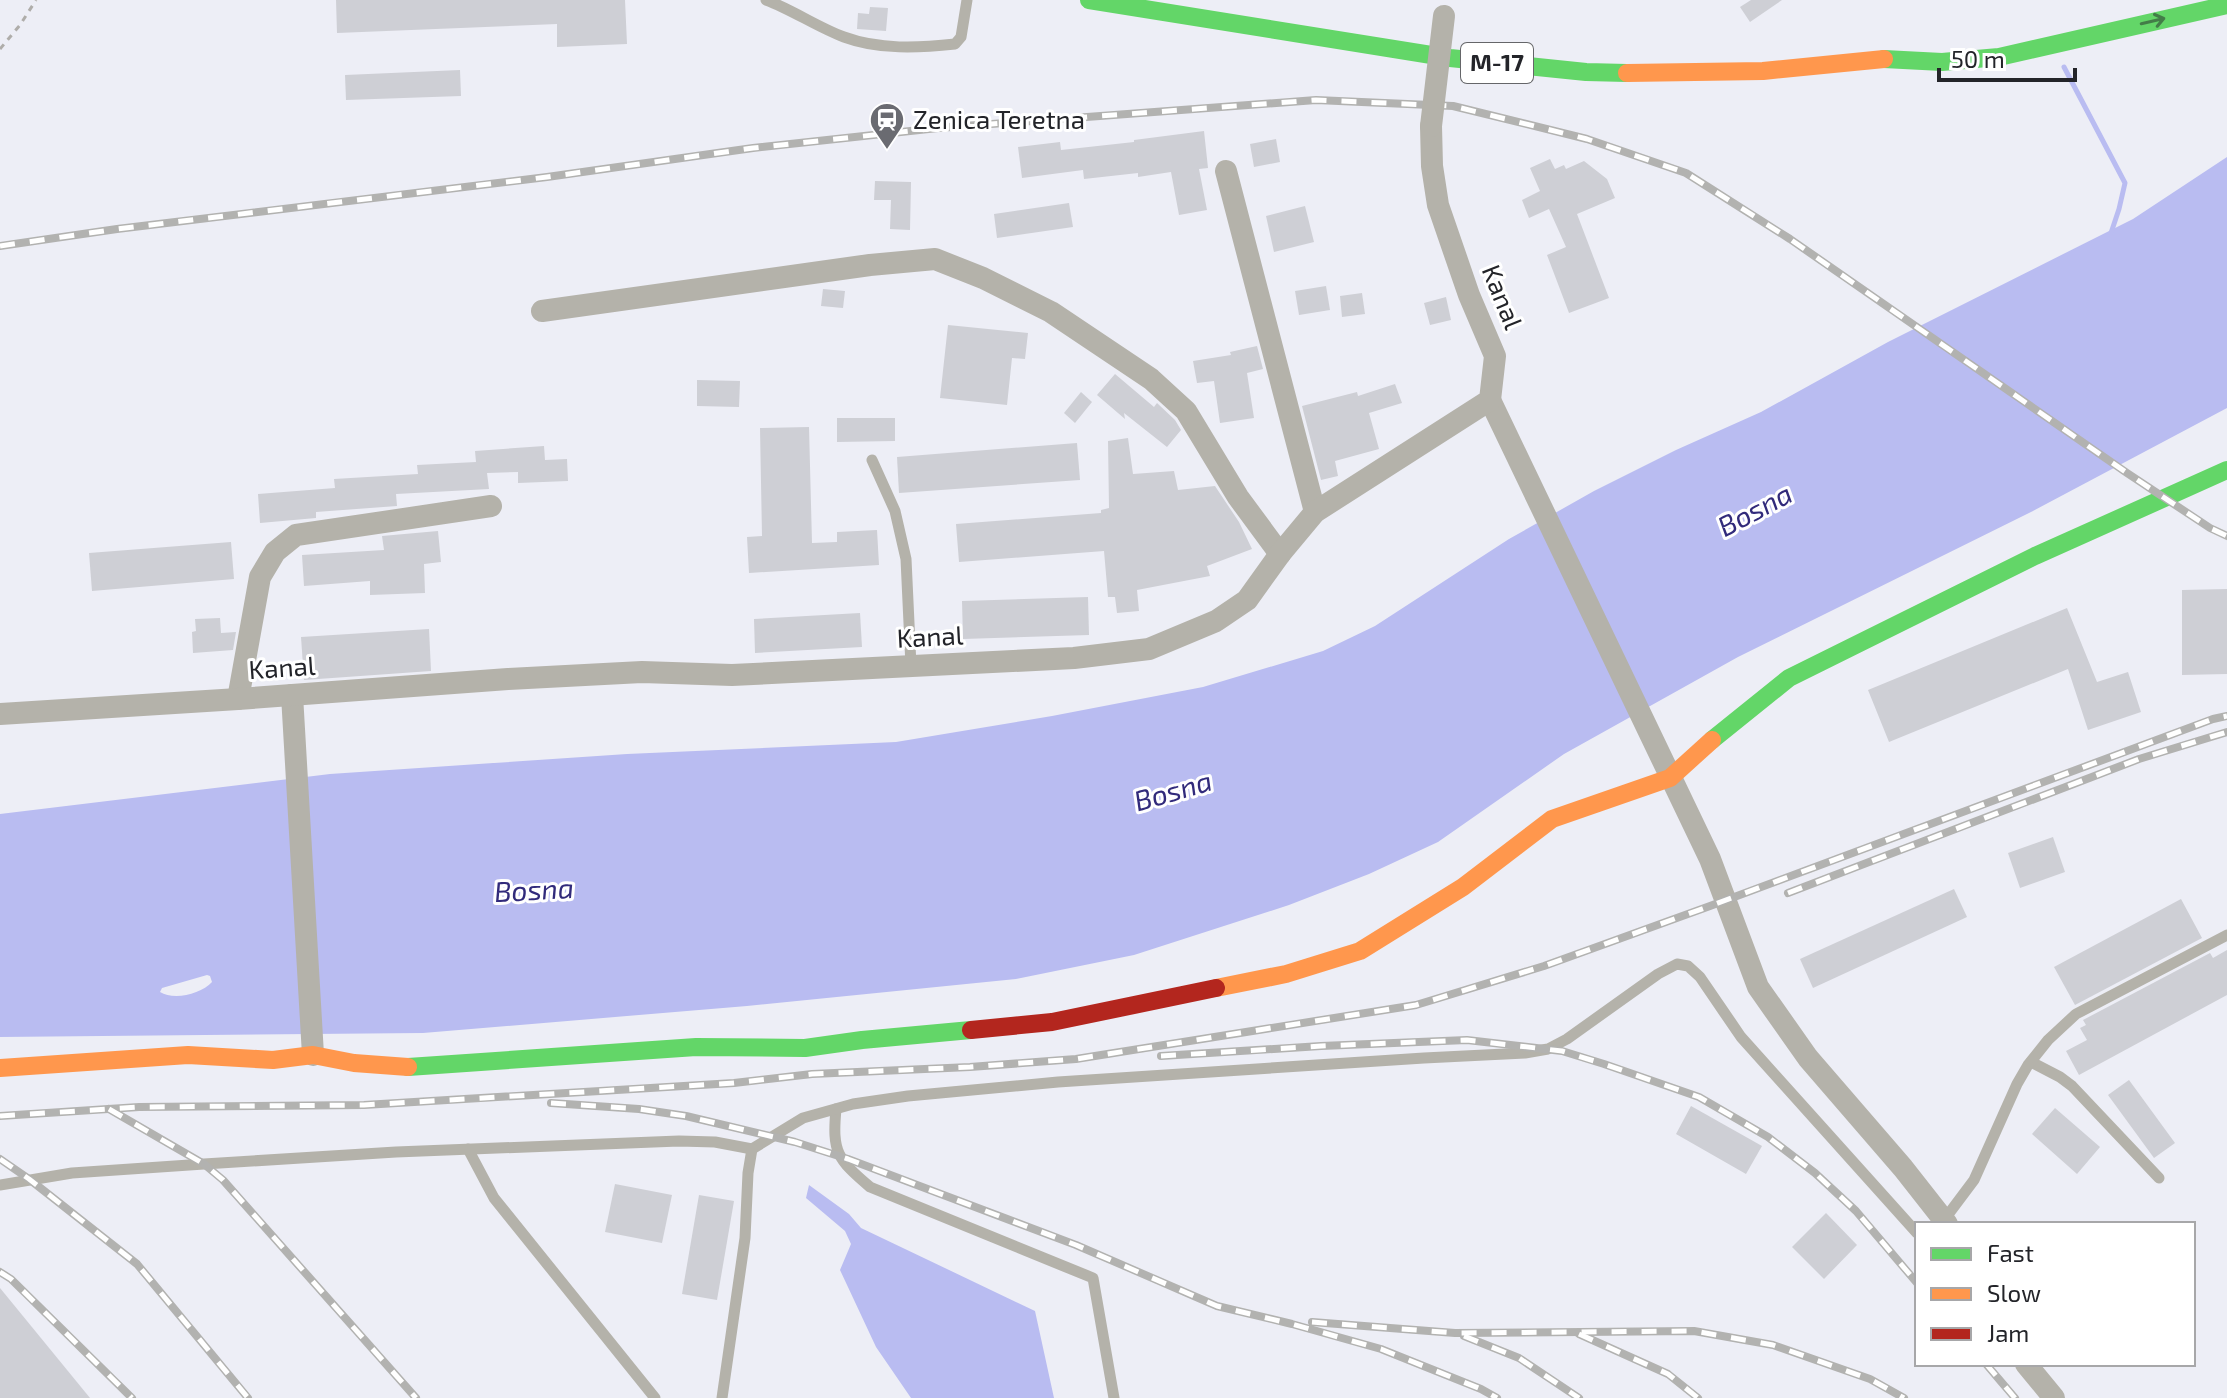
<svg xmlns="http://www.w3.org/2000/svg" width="2227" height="1398" viewBox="0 0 2227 1398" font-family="'Exo 2',sans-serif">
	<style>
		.water { fill: #b9bcf1; fill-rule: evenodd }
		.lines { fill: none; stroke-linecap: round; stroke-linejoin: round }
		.stream { stroke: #b9bcf1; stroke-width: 5 }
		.building { fill: #cecfd5 }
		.path { stroke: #afadaa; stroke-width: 3; stroke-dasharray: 6 6; stroke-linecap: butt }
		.lane { stroke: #b4b2aa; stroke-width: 11 }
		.street { stroke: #b4b2aa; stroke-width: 22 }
		.fast { stroke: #63d668; stroke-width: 18 }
		.slow { stroke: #ff974d; stroke-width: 18 }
		.jam { stroke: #b3261e; stroke-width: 18 }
		.rail-casing { stroke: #b2b2b0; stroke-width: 8 }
		.rail { stroke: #fff; stroke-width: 5; stroke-dasharray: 15; stroke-linecap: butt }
		.street-bridge { stroke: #b4b2aa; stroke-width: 22 }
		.oneway { stroke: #437d48 }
		.labels { text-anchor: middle; stroke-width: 6; stroke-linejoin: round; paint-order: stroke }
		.shield { fill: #fff; stroke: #656669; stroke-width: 2 }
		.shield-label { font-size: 24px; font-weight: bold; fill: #232429 }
		.poi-label { font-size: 26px; fill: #232429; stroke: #fff; text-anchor: start }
		.street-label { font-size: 26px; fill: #232429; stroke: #fff }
		.water-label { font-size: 28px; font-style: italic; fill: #312a7b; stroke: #fff }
	</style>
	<rect width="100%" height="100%" fill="#edeef6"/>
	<g class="water">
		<path d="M2227,157V408L2031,512L1738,657L1564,754L1438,842L1369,874L1289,905L1134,955L1016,979L747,1006L423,1033L0,1037V814L330,774L627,754L896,742L1052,716L1203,687L1323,651L1375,626L1509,539L1594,491L1676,450L1761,412L1888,342L2133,219ZM207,975L210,976L212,982C201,994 174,1001 160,992L162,988Z"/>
		<polygon points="809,1185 849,1214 861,1228 1035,1311 1054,1398 911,1398 876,1347 840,1270 851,1244 845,1231 806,1198"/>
	</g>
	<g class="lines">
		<polyline class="stream" points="2064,67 2125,183 2119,209 2111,233"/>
	</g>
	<g class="building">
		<polygon points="336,0 625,0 627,44 557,47 557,24 337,33"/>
		<polygon points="1751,0 1782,0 1750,22 1740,7"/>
		<polygon points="870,7 888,8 886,31 857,29 858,13 869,14"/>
		<polygon points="460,70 461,96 346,100 345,75"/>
		<polygon points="1204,131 1208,168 1199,169 1207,210 1179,215 1171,172 1138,177 1138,173 1084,179 1083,170 1022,178 1018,147 1060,142 1061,150 1134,142 1134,140"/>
		<polygon points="1276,139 1280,162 1254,167 1250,144"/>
		<polygon points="1550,159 1555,169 1564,165 1566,169 1584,161 1607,179 1615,198 1577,214 1609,298 1569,313 1547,255 1566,247 1549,209 1529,218 1522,200 1540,191 1530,168"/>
		<polygon points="875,181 911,182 910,230 890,229 891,200 874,200"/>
		<polygon points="1069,203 1073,227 997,238 994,214"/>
		<polygon points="1305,206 1314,242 1274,252 1266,216"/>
		<polygon points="1326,286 1330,310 1299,315 1295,291"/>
		<polygon points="823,289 845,291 843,308 821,306"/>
		<polygon points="1362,293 1365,314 1342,317 1340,296"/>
		<polygon points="1446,297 1451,320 1430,325 1424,303"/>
		<polygon points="948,325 1028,333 1025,359 1012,358 1007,405 940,398"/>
		<polygon points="1257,346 1263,369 1247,373 1254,418 1220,423 1214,381 1197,383 1193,361 1231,355 1230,352"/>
		<polygon points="1115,374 1154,407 1157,403 1175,420 1181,430 1167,447 1124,413 1125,419 1097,395"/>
		<polygon points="697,380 740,381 739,407 697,406"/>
		<polygon points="1395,384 1402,403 1369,413 1379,449 1335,461 1338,476 1321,480 1302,406 1357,392 1358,396"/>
		<polygon points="1081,392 1092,402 1075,423 1064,413"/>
		<polygon points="837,418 895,418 895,441 837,442"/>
		<polygon points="809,427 812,543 837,542 837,532 877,530 879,565 749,573 747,537 762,536 760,428"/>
		<polygon points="1128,438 1133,474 1174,471 1178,490 1215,486 1239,522 1252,549 1207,566 1210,576 1137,590 1139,611 1117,613 1115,597 1108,597 1104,551 959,562 956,524 1101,513 1101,510 1109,508 1108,441"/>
		<polygon points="1077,443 1080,480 899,493 897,457"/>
		<polygon points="544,446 545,460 567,459 568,481 518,483 518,472 487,473 489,489 396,494 397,506 316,512 316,518 260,523 258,494 335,488 334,479 418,474 417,465 476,462 475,451"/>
		<polygon points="438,531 441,562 424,564 425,593 370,595 370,581 304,586 302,555 384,550 382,536"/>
		<polygon points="231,542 234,579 92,591 89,553"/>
		<polygon points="2227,589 2227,674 2182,675 2182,590"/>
		<polygon points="1088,597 1089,635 963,639 962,601"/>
		<polygon points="2067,608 2097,682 2128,672 2141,712 2088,730 2068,669 1889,742 1868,690"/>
		<polygon points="860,613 862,647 755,653 754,619"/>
		<polygon points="220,618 221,633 236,632 233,650 193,653 192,632 196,631 195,619"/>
		<polygon points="429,629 431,671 304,680 301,637"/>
		<polygon points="2053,837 2065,872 2020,888 2008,853"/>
		<polygon points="1954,889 1967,917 1813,988 1800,959"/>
		<polygon points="2181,899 2202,938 2075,1005 2054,967"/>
		<polygon points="2227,950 2227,995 2079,1075 2066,1051 2087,1040 2080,1028 2086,1025 2083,1020 2210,953 2213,958"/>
		<polygon points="2129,1080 2175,1143 2154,1158 2108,1095"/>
		<polygon points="1691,1106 1762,1146 1746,1174 1676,1134"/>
		<polygon points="2055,1108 2100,1147 2077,1174 2032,1134"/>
		<polygon points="615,1184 672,1195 662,1243 605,1232"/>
		<polygon points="699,1195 734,1201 717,1300 682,1294"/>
		<polygon points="1826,1213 1857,1245 1824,1279 1792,1247"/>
		<polygon points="0,1288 90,1398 0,1398"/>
	</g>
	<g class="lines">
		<polyline class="path" points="0,49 20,25 36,0"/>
		<g class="lane">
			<path d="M766,0C793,10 817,27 844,37C879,50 919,48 955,44L961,37L967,0"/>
			<polyline points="872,460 895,511 906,559 911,666"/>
			<polyline points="2031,1062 2060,1077 2072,1086 2159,1178"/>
			<path d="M836,1109C832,1152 837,1159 870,1187L1093,1278L1114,1398"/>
			<polyline points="468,1149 494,1198 655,1398"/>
			<polyline points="0,1185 72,1173 204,1164 396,1152 679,1141 715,1142 752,1149 803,1118 853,1104 908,1096 1058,1082 1424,1058 1525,1053 1548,1049 1567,1039 1658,974 1677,964 1688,966 1700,977 1741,1037 1917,1233"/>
			<polyline points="1944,1220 1974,1180 2017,1084 2028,1065 2048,1040 2076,1014 2227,935"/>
			<polyline points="722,1398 745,1238 748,1173 752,1149"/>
		</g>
		<g class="street">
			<polyline points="1226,171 1315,512"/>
			<polyline points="542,311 870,265 935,259 983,278 1051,312 1151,379 1186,411 1238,497 1280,554"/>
			<polyline points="1490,400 1710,859 1758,987 1808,1058 1903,1168 1947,1224"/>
			<polyline points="292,695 313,1055"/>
			<polyline points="238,699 260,577 275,552 296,535 491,506"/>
			<polyline points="0,714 238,699 508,679 642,672 732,675 1074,658 1149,649 1216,621 1247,600 1280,554 1315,512 1490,400 1495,356 1469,295 1438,205 1432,166 1431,126"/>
			<polyline points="2026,1364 2054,1398"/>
		</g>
		<g class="fast">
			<polyline points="1089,0 1450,58 1586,72 1627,73"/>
			<polyline points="1884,59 1942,62 1999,57 2227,5"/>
			<polyline points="1712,740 1789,678 2035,556 2227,470"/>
			<polyline points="408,1067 696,1047 805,1048 862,1040 971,1030"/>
		</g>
		<g class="slow">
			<polyline points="1627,73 1763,71 1884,59"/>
			<polyline points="1216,988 1286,974 1360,951 1463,887 1552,819 1670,778 1712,740"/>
			<polyline points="0,1068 188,1055 273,1060 313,1055 354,1063 408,1067"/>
		</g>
		<polyline class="jam" points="971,1030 1052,1022 1216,988"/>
		<defs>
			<g id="rail">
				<polyline points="0,246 117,229 547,177 753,148 938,128 1316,100 1453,106 1587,139 1686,173 1790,239 2127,473 2210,528 2227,536"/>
				<polyline points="1788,893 2139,759 2227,732"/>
				<polyline points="1161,1056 1321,1046 1467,1040 1562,1051 1604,1064 1699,1097 1768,1137 1815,1173 1856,1211 1917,1283"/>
				<polyline points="551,1103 639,1109 686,1116 795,1142 848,1159 1076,1245 1217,1306 1292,1324 1381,1349 1481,1389 1497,1398"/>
				<polyline points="109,1109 204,1164 223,1180 416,1398"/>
				<polyline points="0,1116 139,1107 364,1105 734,1083 812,1074 970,1067 1076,1059 1416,1005 1544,966 1710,906 2213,719 2227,716"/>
				<polyline points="0,1159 29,1179 137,1264 248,1398"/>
				<polyline points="0,1272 11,1279 132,1398"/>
				<polyline points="1312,1322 1455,1333 1694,1331 1773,1345 1870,1379 1904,1398"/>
				<polyline points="1579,1334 1668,1374 1698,1398"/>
				<polyline points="1464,1336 1519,1358 1579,1398"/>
				<polyline points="1986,1364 2015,1398"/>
			</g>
		</defs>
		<use href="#rail" class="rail-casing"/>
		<use href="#rail" class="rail"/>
		<polyline class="street-bridge" points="1431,126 1444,16"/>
	</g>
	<defs><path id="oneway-shaft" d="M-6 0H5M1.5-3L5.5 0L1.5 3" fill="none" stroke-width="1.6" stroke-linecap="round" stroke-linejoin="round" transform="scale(2)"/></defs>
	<use class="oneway" href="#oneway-shaft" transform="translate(2153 21) rotate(-13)"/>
	<defs>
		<symbol id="station-pin" viewBox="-11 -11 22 30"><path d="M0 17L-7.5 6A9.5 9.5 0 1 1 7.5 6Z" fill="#6a6b71" stroke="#fff"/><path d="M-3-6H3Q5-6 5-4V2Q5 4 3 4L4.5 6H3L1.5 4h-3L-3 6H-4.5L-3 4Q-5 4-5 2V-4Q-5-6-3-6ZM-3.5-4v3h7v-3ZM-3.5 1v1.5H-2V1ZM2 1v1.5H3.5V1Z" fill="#fff"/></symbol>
	</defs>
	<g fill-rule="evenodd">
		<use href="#station-pin" x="867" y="100" width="40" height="54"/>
	</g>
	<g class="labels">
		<rect class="shield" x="1461" y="43" width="72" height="40" rx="6"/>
		<g class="shield-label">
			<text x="1497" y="71">M-17</text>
		</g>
		<g class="poi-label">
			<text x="913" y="129">Zenica Teretna</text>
		</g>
		<g class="street-label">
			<text transform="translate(1502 297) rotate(68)" y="9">Kanal</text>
			<text transform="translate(930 637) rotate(-3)" y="9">Kanal</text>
			<text transform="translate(282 668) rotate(-4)" y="9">Kanal</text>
		</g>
		<g class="water-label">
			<text transform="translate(1755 510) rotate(-28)" y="10">Bosna</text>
			<text transform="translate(1173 791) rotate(-16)" y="10">Bosna</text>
			<text transform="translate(534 890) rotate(-3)" y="10">Bosna</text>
		</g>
	</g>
	<rect x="1915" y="1222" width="280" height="144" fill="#ffffff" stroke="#a7a7a9" stroke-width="2"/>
	<rect x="1931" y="1248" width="40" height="12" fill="#63d668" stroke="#a7a7a9" stroke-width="2"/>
	<text x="1987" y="1262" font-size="24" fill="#232429">Fast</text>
	<rect x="1931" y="1288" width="40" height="12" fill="#ff974d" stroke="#a7a7a9" stroke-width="2"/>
	<text x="1987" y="1302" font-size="24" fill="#232429">Slow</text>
	<rect x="1931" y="1328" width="40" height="12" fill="#b3261e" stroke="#a7a7a9" stroke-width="2"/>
	<text x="1987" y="1342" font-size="24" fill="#232429">Jam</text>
	<path d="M1939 68v12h136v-12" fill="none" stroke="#232429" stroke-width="4"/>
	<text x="1951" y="68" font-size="24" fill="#232429" stroke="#ffffff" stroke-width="6" paint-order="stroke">50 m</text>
</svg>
